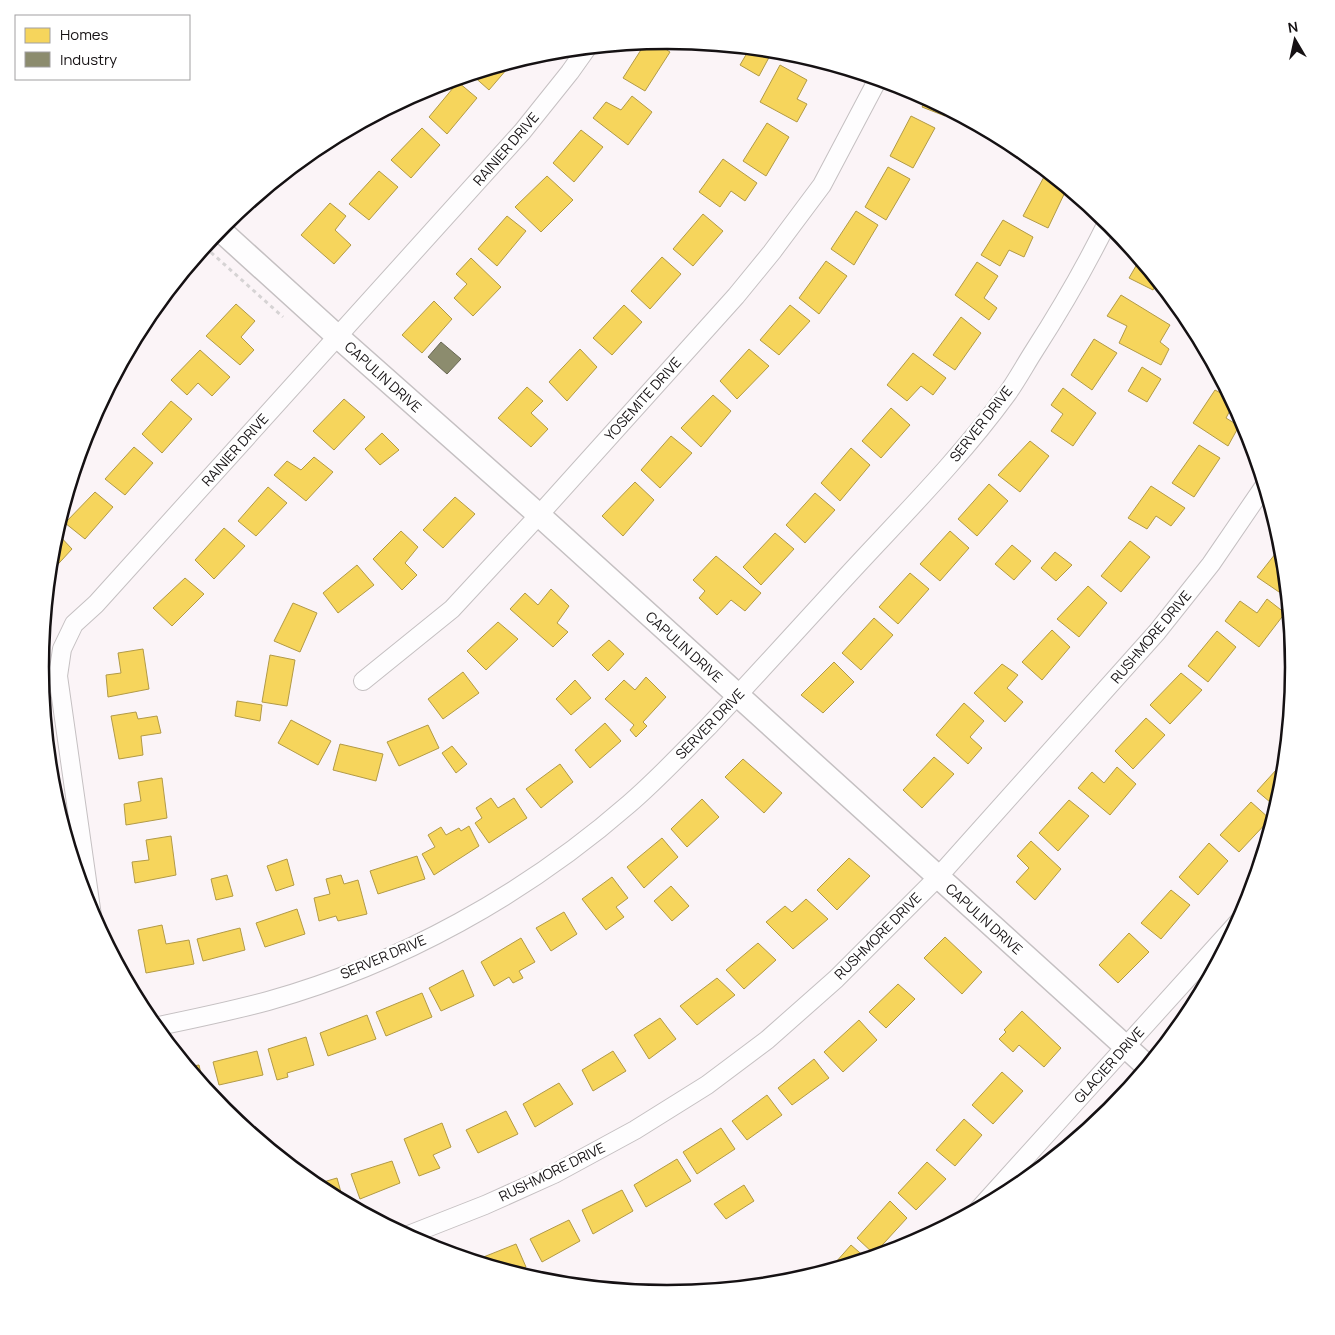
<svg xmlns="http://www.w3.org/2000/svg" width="1335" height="1335" viewBox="0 0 1335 1335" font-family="Manrope,sans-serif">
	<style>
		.homes { fill: #f6d55c; stroke: #b29a46 }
		.industry { fill: #8c8c6e; stroke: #686753 }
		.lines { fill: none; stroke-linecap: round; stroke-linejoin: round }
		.minor-casing { stroke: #c5c0c2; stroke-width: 20 }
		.tertiary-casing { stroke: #c5c0c2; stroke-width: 25 }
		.path { stroke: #d6d3d4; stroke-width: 3; stroke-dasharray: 4 4; stroke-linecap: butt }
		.minor { stroke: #fefdfe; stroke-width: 18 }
		.tertiary { stroke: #fefdfe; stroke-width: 22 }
		.labels { text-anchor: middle; stroke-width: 5; stroke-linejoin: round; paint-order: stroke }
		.street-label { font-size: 14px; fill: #151113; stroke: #fff }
		.rim { fill: none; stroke: #151113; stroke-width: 2.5 }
	</style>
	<rect width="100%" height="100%" fill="#fbf4f7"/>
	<g class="homes">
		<polygon points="653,41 670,52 645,91 623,78 646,42"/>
		<polygon points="750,48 773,50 759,76 740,65"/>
		<polygon points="803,56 830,64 827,70 802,59"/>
		<polygon points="513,62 489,90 471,74"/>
		<polygon points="780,65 807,80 797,99 807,104 797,122 760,102"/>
		<polygon points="458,82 477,98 447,134 429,117"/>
		<polygon points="632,96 652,112 628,145 593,118 606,102 621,110"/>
		<polygon points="927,98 948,109 945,116 922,107"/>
		<polygon points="911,116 935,128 913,168 890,156"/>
		<polygon points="767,123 789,137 766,176 743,161"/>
		<polygon points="422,128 440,145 411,178 391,160"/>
		<polygon points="581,130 603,147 574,182 553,163"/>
		<polygon points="723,159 757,183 745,201 731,191 720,207 699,192"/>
		<polygon points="888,167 910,179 886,220 865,207"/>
		<polygon points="379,171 398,187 369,220 349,204"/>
		<polygon points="1045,175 1061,183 1067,188 1048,228 1023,216"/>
		<polygon points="547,176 573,200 541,232 515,207"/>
		<polygon points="330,203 346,216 335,230 351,245 334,264 301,235"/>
		<polygon points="856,211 878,225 854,265 831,249"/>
		<polygon points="703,214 723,231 693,266 673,249"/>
		<polygon points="507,216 526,231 497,266 478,249"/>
		<polygon points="1003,220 1033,237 1024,257 1009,250 1000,266 981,255"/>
		<polygon points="662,257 681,274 650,309 631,291"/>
		<polygon points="471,258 501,287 473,316 454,298 467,284 456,274"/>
		<polygon points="1140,259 1158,281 1153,290 1129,278"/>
		<polygon points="826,261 847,276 819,314 799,298"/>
		<polygon points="977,262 998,276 984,298 997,308 989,320 955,295"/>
		<polygon points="1121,295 1170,325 1160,342 1169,349 1161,365 1119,343 1127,326 1107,316"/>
		<polygon points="434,301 452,319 422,353 402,335"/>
		<polygon points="236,304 255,321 241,337 254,350 240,365 206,336"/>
		<polygon points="624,305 642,322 612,355 593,338"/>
		<polygon points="790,305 810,321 779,355 760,340"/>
		<polygon points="961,317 981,333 955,370 933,355"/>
		<polygon points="1094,339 1117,353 1092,390 1071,375"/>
		<polygon points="580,349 597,367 567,401 549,382"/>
		<polygon points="749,349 769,366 737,399 720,381"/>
		<polygon points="200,350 230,377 212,396 198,383 187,395 171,380"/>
		<polygon points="913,353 946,378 933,395 921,386 907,401 887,385"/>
		<polygon points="1142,367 1161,379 1147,402 1128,391"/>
		<polygon points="527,387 543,401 531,413 548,429 531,447 498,418"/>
		<polygon points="1063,388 1096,413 1073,446 1051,431 1063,414 1051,405"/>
		<polygon points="1215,390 1232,399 1234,403 1226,418 1239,426 1228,446 1193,423"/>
		<polygon points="713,395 731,411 701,447 681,428"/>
		<polygon points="344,399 365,417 334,450 313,431"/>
		<polygon points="171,401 192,419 162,453 142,434"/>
		<polygon points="891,408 910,425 881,458 862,441"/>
		<polygon points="382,433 399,450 380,465 365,449"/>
		<polygon points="671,436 692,453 660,488 641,470"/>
		<polygon points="1030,441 1049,456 1020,492 998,475"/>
		<polygon points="1199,445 1220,458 1194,497 1172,483"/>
		<polygon points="134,447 153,463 125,495 105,479"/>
		<polygon points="851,448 870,465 840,501 821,483"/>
		<polygon points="314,457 333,472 306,501 274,475 287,461 301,470"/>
		<polygon points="635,482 654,500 623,536 602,516"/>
		<polygon points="989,484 1008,501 977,536 958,519"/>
		<polygon points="1151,486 1185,508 1171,526 1156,516 1147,529 1128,518"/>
		<polygon points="268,487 287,503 256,536 238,521"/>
		<polygon points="95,492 113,507 85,539 65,523"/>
		<polygon points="815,493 835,510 805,543 786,525"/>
		<polygon points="455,497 475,514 443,548 423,530"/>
		<polygon points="224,528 245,546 214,579 195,560"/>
		<polygon points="401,531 418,547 405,563 417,575 402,590 373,559"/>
		<polygon points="950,531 969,548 940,581 920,564"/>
		<polygon points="56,532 72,549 49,574 52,545"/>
		<polygon points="775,533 794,549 761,585 743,567"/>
		<polygon points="1130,541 1150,557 1121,592 1101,576"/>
		<polygon points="1283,544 1286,581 1279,592 1257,577"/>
		<polygon points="1012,545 1031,561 1014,580 995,564"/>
		<polygon points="1055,552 1072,565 1056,581 1041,568"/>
		<polygon points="716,556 761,593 745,611 731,600 717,615 699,598 705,591 693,580"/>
		<polygon points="357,565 374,585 338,613 323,593"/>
		<polygon points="910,573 929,589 898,624 879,607"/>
		<polygon points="185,578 204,594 172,626 153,608"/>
		<polygon points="1088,586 1107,603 1079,637 1057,619"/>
		<polygon points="551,589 569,606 557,623 568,632 553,647 510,609 525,593 538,605"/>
		<polygon points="1267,599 1285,613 1259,647 1225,621 1240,601 1257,613"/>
		<polygon points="293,603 317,613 300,652 274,641"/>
		<polygon points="874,618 893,635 861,670 842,653"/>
		<polygon points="498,622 518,639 486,670 467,651"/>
		<polygon points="1052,630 1070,647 1042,680 1022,662"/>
		<polygon points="1217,631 1236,647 1208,682 1188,666"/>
		<polygon points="609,640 624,654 608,671 592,655"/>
		<polygon points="143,649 149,689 108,697 106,675 121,673 118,653"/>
		<polygon points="270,655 295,660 287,706 262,702"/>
		<polygon points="834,662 854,682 823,713 801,695"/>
		<polygon points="1002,664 1018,675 1007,688 1023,702 1005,722 974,693"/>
		<polygon points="463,672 479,693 443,719 428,699"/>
		<polygon points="1181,673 1202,690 1170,724 1150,705"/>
		<polygon points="646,677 666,697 643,722 647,726 636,737 630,730 634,725 605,699 624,680 635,690"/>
		<polygon points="575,680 591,698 571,715 556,699"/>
		<polygon points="237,701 262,705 260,721 235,716"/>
		<polygon points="964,703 984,721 970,737 982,748 968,764 936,735"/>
		<polygon points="136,712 138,719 157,716 161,733 141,736 143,755 119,759 111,716"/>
		<polygon points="1146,718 1165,735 1133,769 1115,751"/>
		<polygon points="291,720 331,741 318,765 278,743"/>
		<polygon points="605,723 621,741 590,768 575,750"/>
		<polygon points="428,725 439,748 399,766 387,742"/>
		<polygon points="340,744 383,754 376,781 333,770"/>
		<polygon points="452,746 467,764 456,773 442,753"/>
		<polygon points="934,757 954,774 922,808 903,790"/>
		<polygon points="743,759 782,793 764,813 725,777"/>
		<polygon points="1286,759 1283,790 1277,808 1257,791"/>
		<polygon points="560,764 573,782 541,808 526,789"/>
		<polygon points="1117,767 1136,784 1110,815 1078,788 1092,772 1104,783"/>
		<polygon points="162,778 167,818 126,825 124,804 141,801 138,782"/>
		<polygon points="491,798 498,808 514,798 527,818 489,843 475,823 482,818 476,808"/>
		<polygon points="702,799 719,817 687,847 671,829"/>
		<polygon points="1069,800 1089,816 1058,851 1039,833"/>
		<polygon points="1251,802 1270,819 1239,852 1220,835"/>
		<polygon points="469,826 479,846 434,875 422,854 435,847 428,835 441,827 446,835 459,828 461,831"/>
		<polygon points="171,836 176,875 135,883 132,862 149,860 146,840"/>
		<polygon points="662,838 678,857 644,888 627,867"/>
		<polygon points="1031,841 1061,869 1035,900 1016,882 1029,868 1017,856"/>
		<polygon points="1209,843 1228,861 1198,895 1179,877"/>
		<polygon points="417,856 425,879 378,894 370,871"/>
		<polygon points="849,858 870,876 837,910 817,890"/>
		<polygon points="287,859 294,885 276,891 267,866"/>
		<polygon points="227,875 233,896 216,900 211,879"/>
		<polygon points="341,875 344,884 358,880 367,914 338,921 336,916 319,921 314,898 330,894 326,879"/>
		<polygon points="612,877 628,898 616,907 624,917 606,930 582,899"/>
		<polygon points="671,886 689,906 672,921 654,901"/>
		<polygon points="1171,890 1190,905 1161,939 1141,923"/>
		<polygon points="806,899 828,919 793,949 766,922 785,906 792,912"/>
		<polygon points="297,909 305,934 265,947 256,923"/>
		<polygon points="564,912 577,934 551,951 536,928"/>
		<polygon points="162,925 166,944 189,940 194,964 146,973 138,930"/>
		<polygon points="240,928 245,950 203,961 197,939"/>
		<polygon points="1129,933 1149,952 1118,983 1099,965"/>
		<polygon points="945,937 982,972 962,994 924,958"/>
		<polygon points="521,938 535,962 519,971 523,978 513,983 509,977 494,986 481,962"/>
		<polygon points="758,943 776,960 744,989 726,970"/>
		<polygon points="463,970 474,996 441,1011 429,988"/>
		<polygon points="717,978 735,995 697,1025 680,1006"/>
		<polygon points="898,984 915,999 886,1028 869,1012"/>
		<polygon points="422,993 432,1017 386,1036 376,1012"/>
		<polygon points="1022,1011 1061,1048 1044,1067 1019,1045 1013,1052 999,1039 1006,1032 1004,1030"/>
		<polygon points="367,1015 376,1039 328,1056 320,1033"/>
		<polygon points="660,1018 676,1039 649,1059 634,1035"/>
		<polygon points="859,1020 877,1040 843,1072 824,1052"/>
		<polygon points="306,1037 314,1065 287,1073 288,1077 277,1080 268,1049"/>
		<polygon points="257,1051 263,1075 219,1085 213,1062"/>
		<polygon points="613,1051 626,1071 593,1091 582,1070"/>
		<polygon points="814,1059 829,1078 792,1105 778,1088"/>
		<polygon points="199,1065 204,1087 187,1067"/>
		<polygon points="1002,1072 1023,1091 993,1124 972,1105"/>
		<polygon points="559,1083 573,1104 535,1127 523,1104"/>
		<polygon points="767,1095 782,1115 747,1140 732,1121"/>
		<polygon points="506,1111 518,1134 478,1153 466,1130"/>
		<polygon points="964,1119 982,1135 955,1166 936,1150"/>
		<polygon points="442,1123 451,1147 433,1155 440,1168 419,1176 404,1139"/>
		<polygon points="721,1128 735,1149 697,1174 683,1152"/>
		<polygon points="677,1159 691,1181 646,1207 634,1185"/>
		<polygon points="392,1161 400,1183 360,1199 351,1174"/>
		<polygon points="927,1162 946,1179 916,1210 898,1193"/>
		<polygon points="337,1178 344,1203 313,1185"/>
		<polygon points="744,1185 754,1201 726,1219 714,1204"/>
		<polygon points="622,1190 633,1211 593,1234 582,1210"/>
		<polygon points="890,1201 907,1218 874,1254 857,1238"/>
		<polygon points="569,1220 580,1241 542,1262 530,1239"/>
		<polygon points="516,1244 526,1267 512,1273 477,1262 476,1260"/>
		<polygon points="851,1245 867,1259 828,1271"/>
	</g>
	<polygon class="industry" points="441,342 461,359 447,374 428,357"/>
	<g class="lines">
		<defs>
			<g id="minor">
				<polyline points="363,681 452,609 539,515 736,296 772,252 822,185 878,79"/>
				<polyline points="92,916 58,676 62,649 74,624 96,604 522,132 570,72 587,48"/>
				<path d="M154,1027C193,1019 231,1011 268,1001C400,964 526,894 629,804C657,780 682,753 708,727C751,681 793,635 835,589C893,525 956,464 1007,394C1017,380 1025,365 1034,351C1061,309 1086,266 1108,221"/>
				<polyline points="978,1210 1241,919"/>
				<polyline points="406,1236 485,1205 554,1174 635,1130 707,1085 767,1040 836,979 938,877 1157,632 1211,564 1265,485"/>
			</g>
			<polyline id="tertiary" points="219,229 337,336 539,515 1148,1067"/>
		</defs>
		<use href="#minor" class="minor-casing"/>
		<use href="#tertiary" class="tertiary-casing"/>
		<polyline class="path" points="205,247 283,317"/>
		<use href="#minor" class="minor"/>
		<use href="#tertiary" class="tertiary"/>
	</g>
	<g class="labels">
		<g class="street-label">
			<text transform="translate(506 149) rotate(-49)" y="5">RAINIER DRIVE</text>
			<text transform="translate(383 377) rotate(42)" y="5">CAPULIN DRIVE</text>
			<text transform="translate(643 399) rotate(-48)" y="5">YOSEMITE DRIVE</text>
			<text transform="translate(981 424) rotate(-52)" y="5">SERVER DRIVE</text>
			<text transform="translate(235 450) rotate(-48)" y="5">RAINIER DRIVE</text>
			<text transform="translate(1151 637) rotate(-50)" y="5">RUSHMORE DRIVE</text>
			<text transform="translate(684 647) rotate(42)" y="5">CAPULIN DRIVE</text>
			<text transform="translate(710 724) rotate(-46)" y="5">SERVER DRIVE</text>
			<text transform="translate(984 919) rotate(42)" y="5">CAPULIN DRIVE</text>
			<text transform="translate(878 936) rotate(-45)" y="5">RUSHMORE DRIVE</text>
			<text transform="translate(383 957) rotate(-23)" y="5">SERVER DRIVE</text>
			<text transform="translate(1109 1065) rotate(-48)" y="5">GLACIER DRIVE</text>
			<text transform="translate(552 1172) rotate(-26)" y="5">RUSHMORE DRIVE</text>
		</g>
	</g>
	<path d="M0 0H1335V1335H0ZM49 667a618 618 0 1 1 1236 0a618 618 0 1 1-1236 0Z" fill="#fff" fill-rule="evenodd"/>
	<path class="rim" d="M49 667a618 618 0 1 1 1236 0a618 618 0 1 1-1236 0Z"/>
	<rect x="15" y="15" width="175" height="65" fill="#ffffff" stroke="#a1a0a1"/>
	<rect x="25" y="28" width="25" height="15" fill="#f6d55c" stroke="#a1a0a1"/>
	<text x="60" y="40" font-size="15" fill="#151113">Homes</text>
	<rect x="25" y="52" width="25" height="15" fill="#8c8c6e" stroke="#a1a0a1"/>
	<text x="60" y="65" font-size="15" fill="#151113">Industry</text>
	<g transform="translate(1295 40) rotate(351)" stroke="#ffffff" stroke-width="4" paint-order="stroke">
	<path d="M0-4L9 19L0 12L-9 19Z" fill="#151113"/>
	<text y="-8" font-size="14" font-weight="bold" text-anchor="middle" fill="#151113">N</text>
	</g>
</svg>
